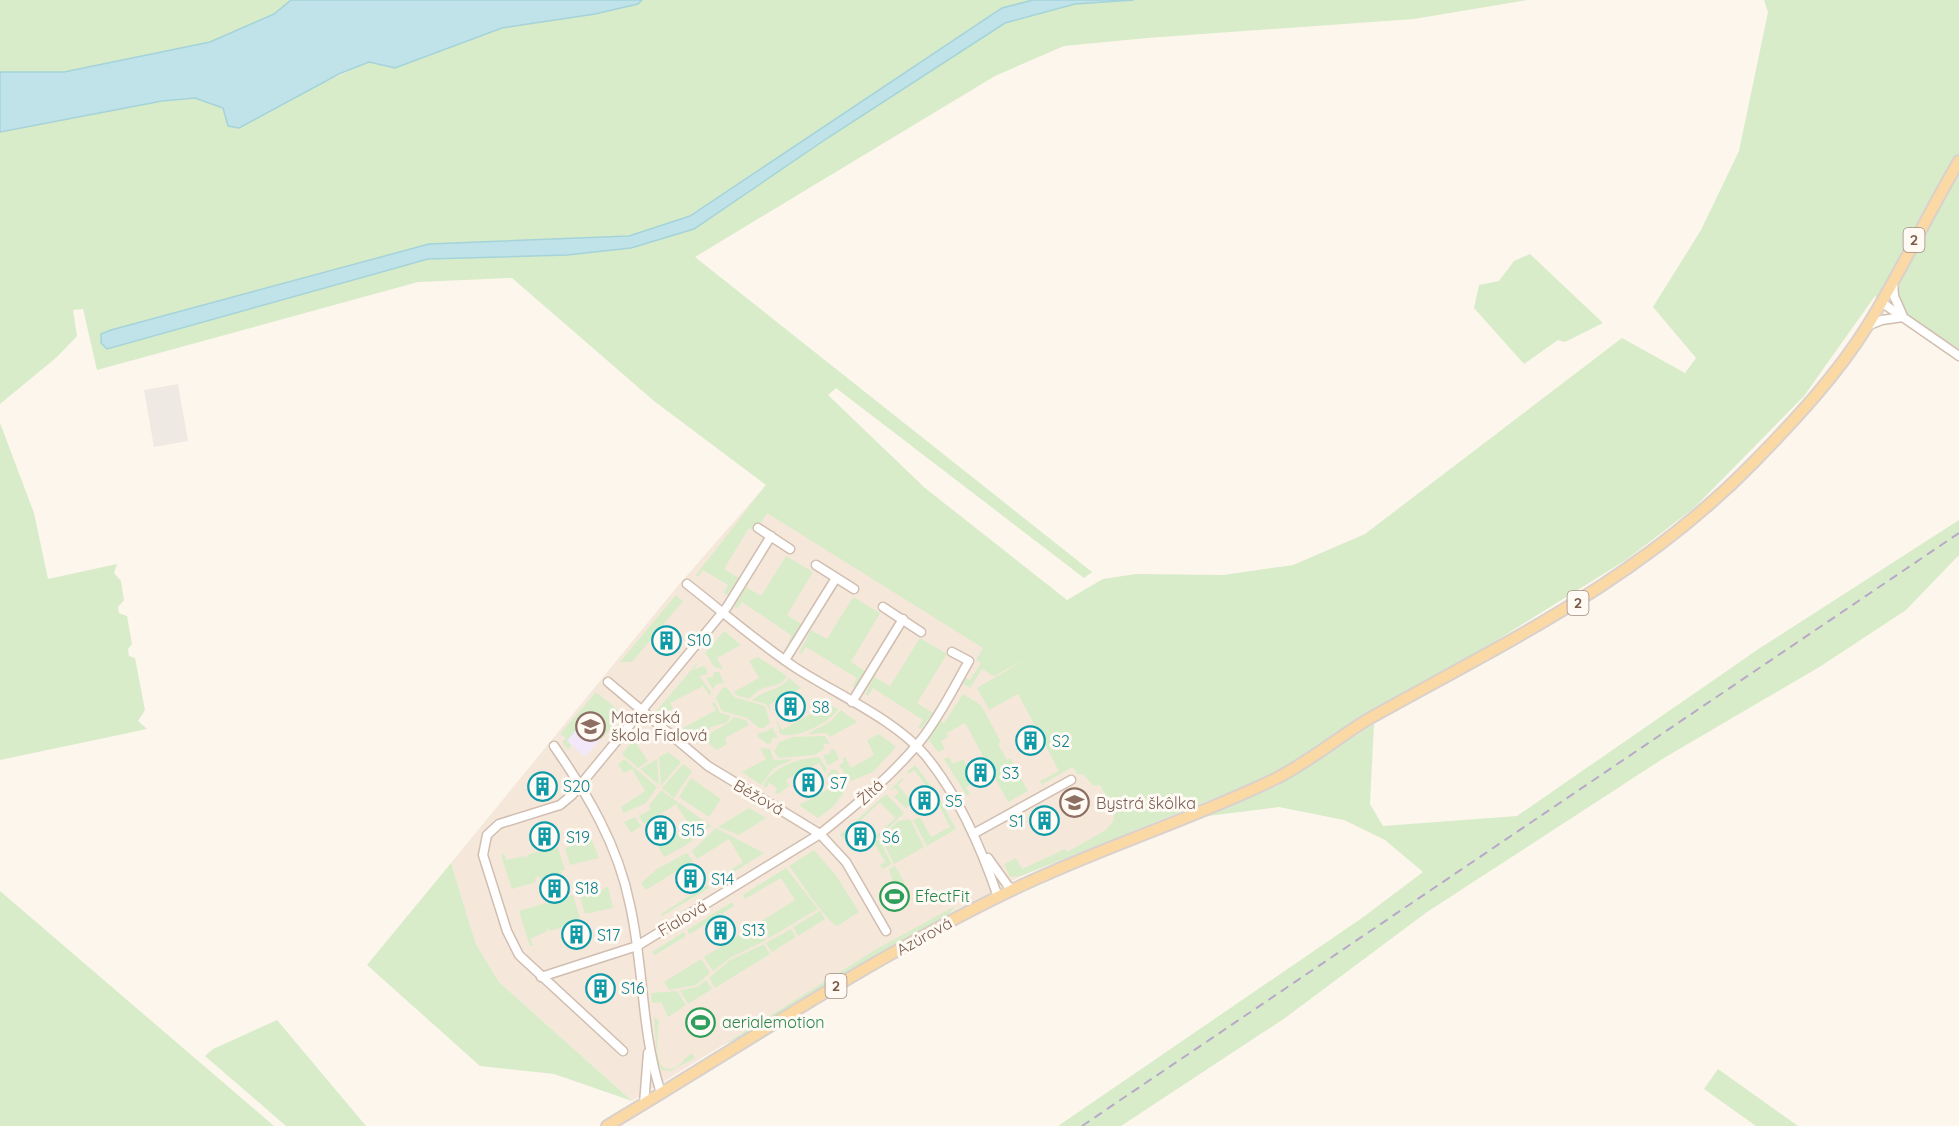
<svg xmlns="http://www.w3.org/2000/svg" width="1959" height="1126" viewBox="0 0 1959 1126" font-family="Quicksand,sans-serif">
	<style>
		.residential { fill: #f5e8da }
		.industrial { fill: #efe9e4 }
		.education { fill: #f3e8fa }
		.green { fill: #d8ecc9 }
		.water { fill: #bfe3e8; stroke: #a5d3da; stroke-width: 1.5 }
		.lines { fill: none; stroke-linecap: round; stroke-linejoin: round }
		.minor-casing { stroke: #d1beb0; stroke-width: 11 }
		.major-casing { stroke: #dad1cd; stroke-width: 14 }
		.minor { stroke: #fff; stroke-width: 8 }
		.major { stroke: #fbd9a5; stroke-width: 10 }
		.rail { stroke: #b9a8c9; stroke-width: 2; stroke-dasharray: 9 6; stroke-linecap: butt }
		.labels { text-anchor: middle; stroke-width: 6; stroke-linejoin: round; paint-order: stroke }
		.shield { fill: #fffaf3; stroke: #a28b7f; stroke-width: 1.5 }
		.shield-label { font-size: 15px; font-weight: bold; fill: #7a5c4d }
		.culture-label { font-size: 16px; fill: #0d838f; stroke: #fffaf3; text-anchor: start }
		.education-label { font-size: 16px; fill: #785e54; stroke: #fffaf3; text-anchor: start }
		.street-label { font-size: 16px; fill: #7a5c4d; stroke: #fffaf3 }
		.leisure-label { font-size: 16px; fill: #27864d; stroke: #fffaf3; text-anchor: start }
	</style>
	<rect width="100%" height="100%" fill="#fdf6ec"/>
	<polygon class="residential" points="766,485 1016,643 1079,760 1094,786 1102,784 1129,834 1021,876 757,1029 723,1045 632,1101 499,982 476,944 451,863 676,588"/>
	<polygon class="industrial" points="178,384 188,441 154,447 144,390"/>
	<polygon class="education" points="596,692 623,714 585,757 560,734"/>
	<g class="green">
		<polygon points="0,0 291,0 274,14 210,42 64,72 0,72"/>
		<polygon points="642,0 1527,0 1414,19 1147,38 1064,46 995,76 695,257 1092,572 1084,578 836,388 828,395 925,488 1067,600 1103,579 1136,574 1223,575 1293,565 1365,534 1622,338 1685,373 1696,358 1653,307 1701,230 1739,151 1768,12 1764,0 1959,0 1959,349 1875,296 1804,396 1694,508 1626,560 1481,650 1374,708 1276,774 1021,876 1010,877 1004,864 1016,858 1022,869 1065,849 1067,852 1106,830 1114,820 1113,808 1100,785 1094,786 1084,775 1077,774 1073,767 1044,783 1043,786 1040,781 1059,771 1018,694 989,710 977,688 1026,659 994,676 982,669 970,688 962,683 966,678 970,680 981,663 976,660 983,648 767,513 755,532 749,528 724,569 739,578 727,595 724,593 728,585 703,570 698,577 696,575 766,485 654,401 512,278 418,282 97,370 83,309 73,310 77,336 57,357 0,404 0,132 162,101 195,98 223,108 228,126 369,62 395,68 502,28 595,14 638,4"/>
		<polygon points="1530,254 1603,323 1565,342 1558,340 1524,364 1474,308 1479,285 1499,281 1514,261"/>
		<polygon points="0,423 34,513 48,579 117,564 114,573 121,581 124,600 118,607 119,613 127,616 132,644 128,649 129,656 135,658 145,710 138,721 147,729 0,760"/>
		<polygon points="1959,520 1959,555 1906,610 1821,666 1664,758 1427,912 1285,1018 1121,1126 1058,1126 1362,918 1423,872 1385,840 1344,820 1279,807 1208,816 1277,786 1374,724 1370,804 1383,826 1517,816 1760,648"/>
		<polygon points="786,556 813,572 787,615 803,625 788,644 791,635 742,602 737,609 734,607 746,587 761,596"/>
		<polygon points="676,595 683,601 632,662 620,662"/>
		<polygon points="853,597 880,613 851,662 866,672 855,688 852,686 857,678 806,647 801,654 799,653 811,630 827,639"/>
		<path d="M724,631L741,645L717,658L723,669C711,669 712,660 705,653Z"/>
		<polygon points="920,638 947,654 917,703 933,713 921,729 918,728 923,720 873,688 868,696 865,694 874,677 890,686"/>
		<path d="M758,657L787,676C780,688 771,685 761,689C757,691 752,696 749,699L736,695L734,692L759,678L749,661Z"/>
		<polygon points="699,661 694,670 703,666 707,669 707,674 699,676 711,692 710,696 703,686 670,703 673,709 657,718 653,715"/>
		<polygon points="714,672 719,672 724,683 717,684 713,689 706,678 713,677"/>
		<path d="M789,678L801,688L769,705L771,713L766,704L752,700C763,690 780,691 789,678Z"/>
		<polygon points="723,687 727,688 734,697 765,706 770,723 764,728 759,728 747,718 722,711 716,698"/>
		<polygon points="596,692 623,714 601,740 581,724 567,741 571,745 568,750 562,742 566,738 560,734"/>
		<polygon points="963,694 981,705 1001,742 998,744 1007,760 1010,758 1028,791 1008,802 965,723 947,733 948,737 941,741 945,749 938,752 927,738 939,720 944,723"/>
		<polygon points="715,702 720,713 731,716 726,723 711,727 698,743 683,728 716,710 712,703"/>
		<path d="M827,703L838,709C830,723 795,740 780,734L776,719L782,730L814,712L813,709Z"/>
		<polygon points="841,710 857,722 830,737 827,733 807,734 831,721"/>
		<path d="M734,717L746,720L749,725L725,738L727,744L717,750L704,740C713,728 725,728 734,717Z"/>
		<polygon points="772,727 778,738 772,738 771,743 767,744 758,737 758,733 768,731"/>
		<polygon points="642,730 646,733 635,742 648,761 638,768 622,754"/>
		<polygon points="879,734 896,747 873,772 851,781 839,766 844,762 843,758 845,757 851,768 874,755 867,740"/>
		<polygon points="825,736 830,744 824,744 823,750 814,755 779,758 774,752 779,742 793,737"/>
		<polygon points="760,748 770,749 774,760 794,759 774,768 761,785 742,772 766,759"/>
		<polygon points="831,749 835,750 839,759 828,766 823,755 829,754"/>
		<polygon points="668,752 681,762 661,786 659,757"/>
		<path d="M819,757L827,769L825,773L819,763L786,780L789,786L778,794L775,792L777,788L769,783L766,788L763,785C775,766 796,759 819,757Z"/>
		<polygon points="949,757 953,764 963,759 975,782 966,787 970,794 967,796 944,759"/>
		<polygon points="624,759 657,787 646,803 624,813 621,807 645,791 632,769 624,773 618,765"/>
		<polygon points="657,759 659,785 640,769"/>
		<polygon points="683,764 692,771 674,798 662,788"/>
		<polygon points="915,765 935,791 932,793 914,770 909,774 907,772"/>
		<polygon points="832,769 838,771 846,789 834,806 818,818 799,805 832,787 827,776"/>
		<polygon points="691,778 721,799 709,817 679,797"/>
		<polygon points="902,778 904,779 898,785 913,804 906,808 894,797 899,792 895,788 889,791"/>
		<polygon points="661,790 711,826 685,846 664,857 658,847 690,826 676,804 644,824 639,816 651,809 649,806"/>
		<polygon points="886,794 904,813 878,838 874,838 895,818 880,802 845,835 850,843 840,835"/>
		<polygon points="937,794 956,829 927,846 913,820 920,817 931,837 950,827 934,796"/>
		<polygon points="749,808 766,818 739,835 718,827"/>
		<polygon points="635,817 641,826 631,833 624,822"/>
		<polygon points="910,819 924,847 894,864 881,838 898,821"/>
		<polygon points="716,828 764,853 713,885 711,882 743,862 729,839 697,859 692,851"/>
		<polygon points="591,838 599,858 570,865 565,848"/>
		<polygon points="879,840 892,864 883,869 880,865 885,862 873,841"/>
		<polygon points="553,847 554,849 558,848 565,870 561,871 562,874 541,880 539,876 535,878 536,882 533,883 512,889 501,855 504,854 506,860 525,856 527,860 527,855"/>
		<path d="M814,850L835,874L859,912L837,926C822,917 802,882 789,866Z"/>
		<polygon points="687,853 693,861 646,890 641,883 657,869"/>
		<polygon points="451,863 476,944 499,982 632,1101 554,1074 480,1066 367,965"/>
		<polygon points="895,866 905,883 895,889 889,869"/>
		<polygon points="786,868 818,909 769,938 760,922 795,900 781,878 745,899 743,895"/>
		<polygon points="707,885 709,888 662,916 661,914"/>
		<polygon points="608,887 613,908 585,914 580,898"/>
		<polygon points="0,891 274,1126 0,1126"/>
		<polygon points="573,895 580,918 577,919 578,923 550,931 547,926 548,931 530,939 533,945 530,946 519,911 546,903 547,907 548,902"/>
		<polygon points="732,902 734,906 690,934 687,930"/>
		<polygon points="955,906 948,916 757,1029 723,1045 875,950"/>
		<polygon points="820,911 825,919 798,936 793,927"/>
		<polygon points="756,925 766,940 730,958 713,971 704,957"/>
		<polygon points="791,929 796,937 772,952 766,943"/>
		<polygon points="684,932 686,936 655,955 652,952"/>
		<polygon points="764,944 770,954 715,988 709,978 730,960"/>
		<polygon points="701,959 710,973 696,985 669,990 664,982"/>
		<polygon points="706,980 712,989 688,1004 680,990 697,987"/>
		<polygon points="677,991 686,1005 668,1017 661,1002 652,1003 651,993"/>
		<path d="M654,1017L659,1021C658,1033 651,1076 674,1068C681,1066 685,1057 692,1053L695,1058L671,1071L662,1070L657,1061Z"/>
		<polygon points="277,1020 366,1126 286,1126 205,1056 213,1049"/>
		<polygon points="1718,1069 1798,1126 1756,1126 1704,1089"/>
	</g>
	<g class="water">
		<polygon points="291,0 642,0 638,4 595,14 502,28 395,68 369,62 339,74 239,128 228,126 223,108 195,98 162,101 0,132 0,72 64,72 210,42 274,14"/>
		<polygon points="1033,0 1134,0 1075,4 1005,23 829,137 694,229 631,248 567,255 428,259 107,349 101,343 101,334 111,330 429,244 629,236 690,216 1002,8"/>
	</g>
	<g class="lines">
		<defs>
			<g id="minor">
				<polyline points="1893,281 1894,296 1902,314"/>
				<polyline points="1881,302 1959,356"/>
				<polyline points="1867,326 1882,320 1903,317"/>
				<polyline points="758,528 790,549"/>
				<polyline points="816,565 854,589"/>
				<path d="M687,584C723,612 758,643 796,668C836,694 894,719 925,755C959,796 981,847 998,897"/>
				<polyline points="883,607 921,632"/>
				<polyline points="785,660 836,578"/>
				<polyline points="608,682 708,766 820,834 846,862 886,931"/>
				<polyline points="852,702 903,619"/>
				<path d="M554,746C588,795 618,845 630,905C644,967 641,1032 661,1093"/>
				<polyline points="973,834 1071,780"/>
				<polyline points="988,858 1011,890"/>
				<path d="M541,977L637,946L820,834C856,805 892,776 921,740C940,716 954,687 969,661L952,652"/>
				<polyline points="623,1051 519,955 507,931 483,855 487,835 499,824 560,805 572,795 727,607 771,536"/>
				<polyline points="644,1104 648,1053"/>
			</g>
			<path id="major" d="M607,1126C741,1046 871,958 1012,890C1097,849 1187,821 1271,781C1307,764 1338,737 1372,717C1510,640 1641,578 1754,462C1795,420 1837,375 1868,325C1901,272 1927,215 1959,161"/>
		</defs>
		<use href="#minor" class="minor-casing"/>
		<use href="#major" class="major-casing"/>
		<use href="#minor" class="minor"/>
		<use href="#major" class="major"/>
		<polyline class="rail" points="1082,1126 1959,533"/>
	</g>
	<defs>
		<symbol id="building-ring" viewBox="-11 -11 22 22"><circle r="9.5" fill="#fffaf3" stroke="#0f9aa8" stroke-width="1.5"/><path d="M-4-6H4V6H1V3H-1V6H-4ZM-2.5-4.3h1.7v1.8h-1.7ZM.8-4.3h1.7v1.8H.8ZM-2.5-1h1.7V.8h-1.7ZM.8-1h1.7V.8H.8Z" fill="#0f9aa8"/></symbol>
		<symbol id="school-ring" viewBox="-11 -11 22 22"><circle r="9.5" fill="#fffaf3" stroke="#8d6e63" stroke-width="1.5"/><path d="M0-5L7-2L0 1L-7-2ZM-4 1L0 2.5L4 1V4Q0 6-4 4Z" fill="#8d6e63"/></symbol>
		<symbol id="stadium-ring" viewBox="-11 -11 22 22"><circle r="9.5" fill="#fffaf3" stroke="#2e9e5b" stroke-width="1.5"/><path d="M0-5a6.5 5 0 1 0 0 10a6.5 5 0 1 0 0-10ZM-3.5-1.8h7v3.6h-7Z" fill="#2e9e5b"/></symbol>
	</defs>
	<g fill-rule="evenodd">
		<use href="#building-ring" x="650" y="624" width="33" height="33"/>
		<use href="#building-ring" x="774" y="690" width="33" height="33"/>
		<use href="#school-ring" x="574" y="710" width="33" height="33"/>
		<use href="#building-ring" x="1014" y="724" width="33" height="33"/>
		<use href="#building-ring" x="964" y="756" width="33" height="33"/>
		<use href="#building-ring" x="792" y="766" width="33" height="33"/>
		<use href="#building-ring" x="526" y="770" width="33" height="33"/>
		<use href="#building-ring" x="908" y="784" width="33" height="33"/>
		<use href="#school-ring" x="1058" y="786" width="33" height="33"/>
		<use href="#building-ring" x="1028" y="804" width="33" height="33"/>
		<use href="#building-ring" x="644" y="814" width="33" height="33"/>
		<use href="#building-ring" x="528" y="820" width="33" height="33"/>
		<use href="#building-ring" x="844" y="820" width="33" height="33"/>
		<use href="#building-ring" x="674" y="862" width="33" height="33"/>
		<use href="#building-ring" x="538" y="872" width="33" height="33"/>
		<use href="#stadium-ring" x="878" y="880" width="33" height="33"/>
		<use href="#building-ring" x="704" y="914" width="33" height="33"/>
		<use href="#building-ring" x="560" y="918" width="33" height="33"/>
		<use href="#building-ring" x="584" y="972" width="33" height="33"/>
		<use href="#stadium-ring" x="684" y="1006" width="33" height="33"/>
	</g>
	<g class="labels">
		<g class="shield">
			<rect x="1903.5" y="228" width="21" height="24" rx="4.5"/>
			<rect x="1567.5" y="591" width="21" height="24" rx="4.5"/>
			<rect x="825.5" y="974" width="21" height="24" rx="4.5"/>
		</g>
		<g class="shield-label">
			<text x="1914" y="245">2</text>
			<text x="1578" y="608">2</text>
			<text x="836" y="991">2</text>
		</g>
		<g class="culture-label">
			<text x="687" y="646">S10</text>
			<text x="812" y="713">S8</text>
			<text x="1052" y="747">S2</text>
			<text x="1002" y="779">S3</text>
			<text x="830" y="789">S7</text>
			<text x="563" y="792">S20</text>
			<text x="945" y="807">S5</text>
			<text x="1024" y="827" text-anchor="end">S1</text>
			<text x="681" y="836">S15</text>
			<text x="566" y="843">S19</text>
			<text x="882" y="843">S6</text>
			<text x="711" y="885">S14</text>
			<text x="575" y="894">S18</text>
			<text x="742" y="936">S13</text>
			<text x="597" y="941">S17</text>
			<text x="621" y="994">S16</text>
		</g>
		<g class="education-label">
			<text x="611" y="723">Materská<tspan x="611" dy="18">škola Fialová</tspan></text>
			<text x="1096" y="809">Bystrá škôlka</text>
		</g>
		<g class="street-label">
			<text transform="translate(870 792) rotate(-43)" y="6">Žltá</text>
			<text transform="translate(759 797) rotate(30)" y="6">Béžová</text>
			<text transform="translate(682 918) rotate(-31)" y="6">Fialová</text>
			<text transform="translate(924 936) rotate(-29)" y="6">Azúrová</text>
		</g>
		<g class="leisure-label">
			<text x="915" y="902">EfectFit</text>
			<text x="722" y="1028">aerialemotion</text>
		</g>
	</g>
</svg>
